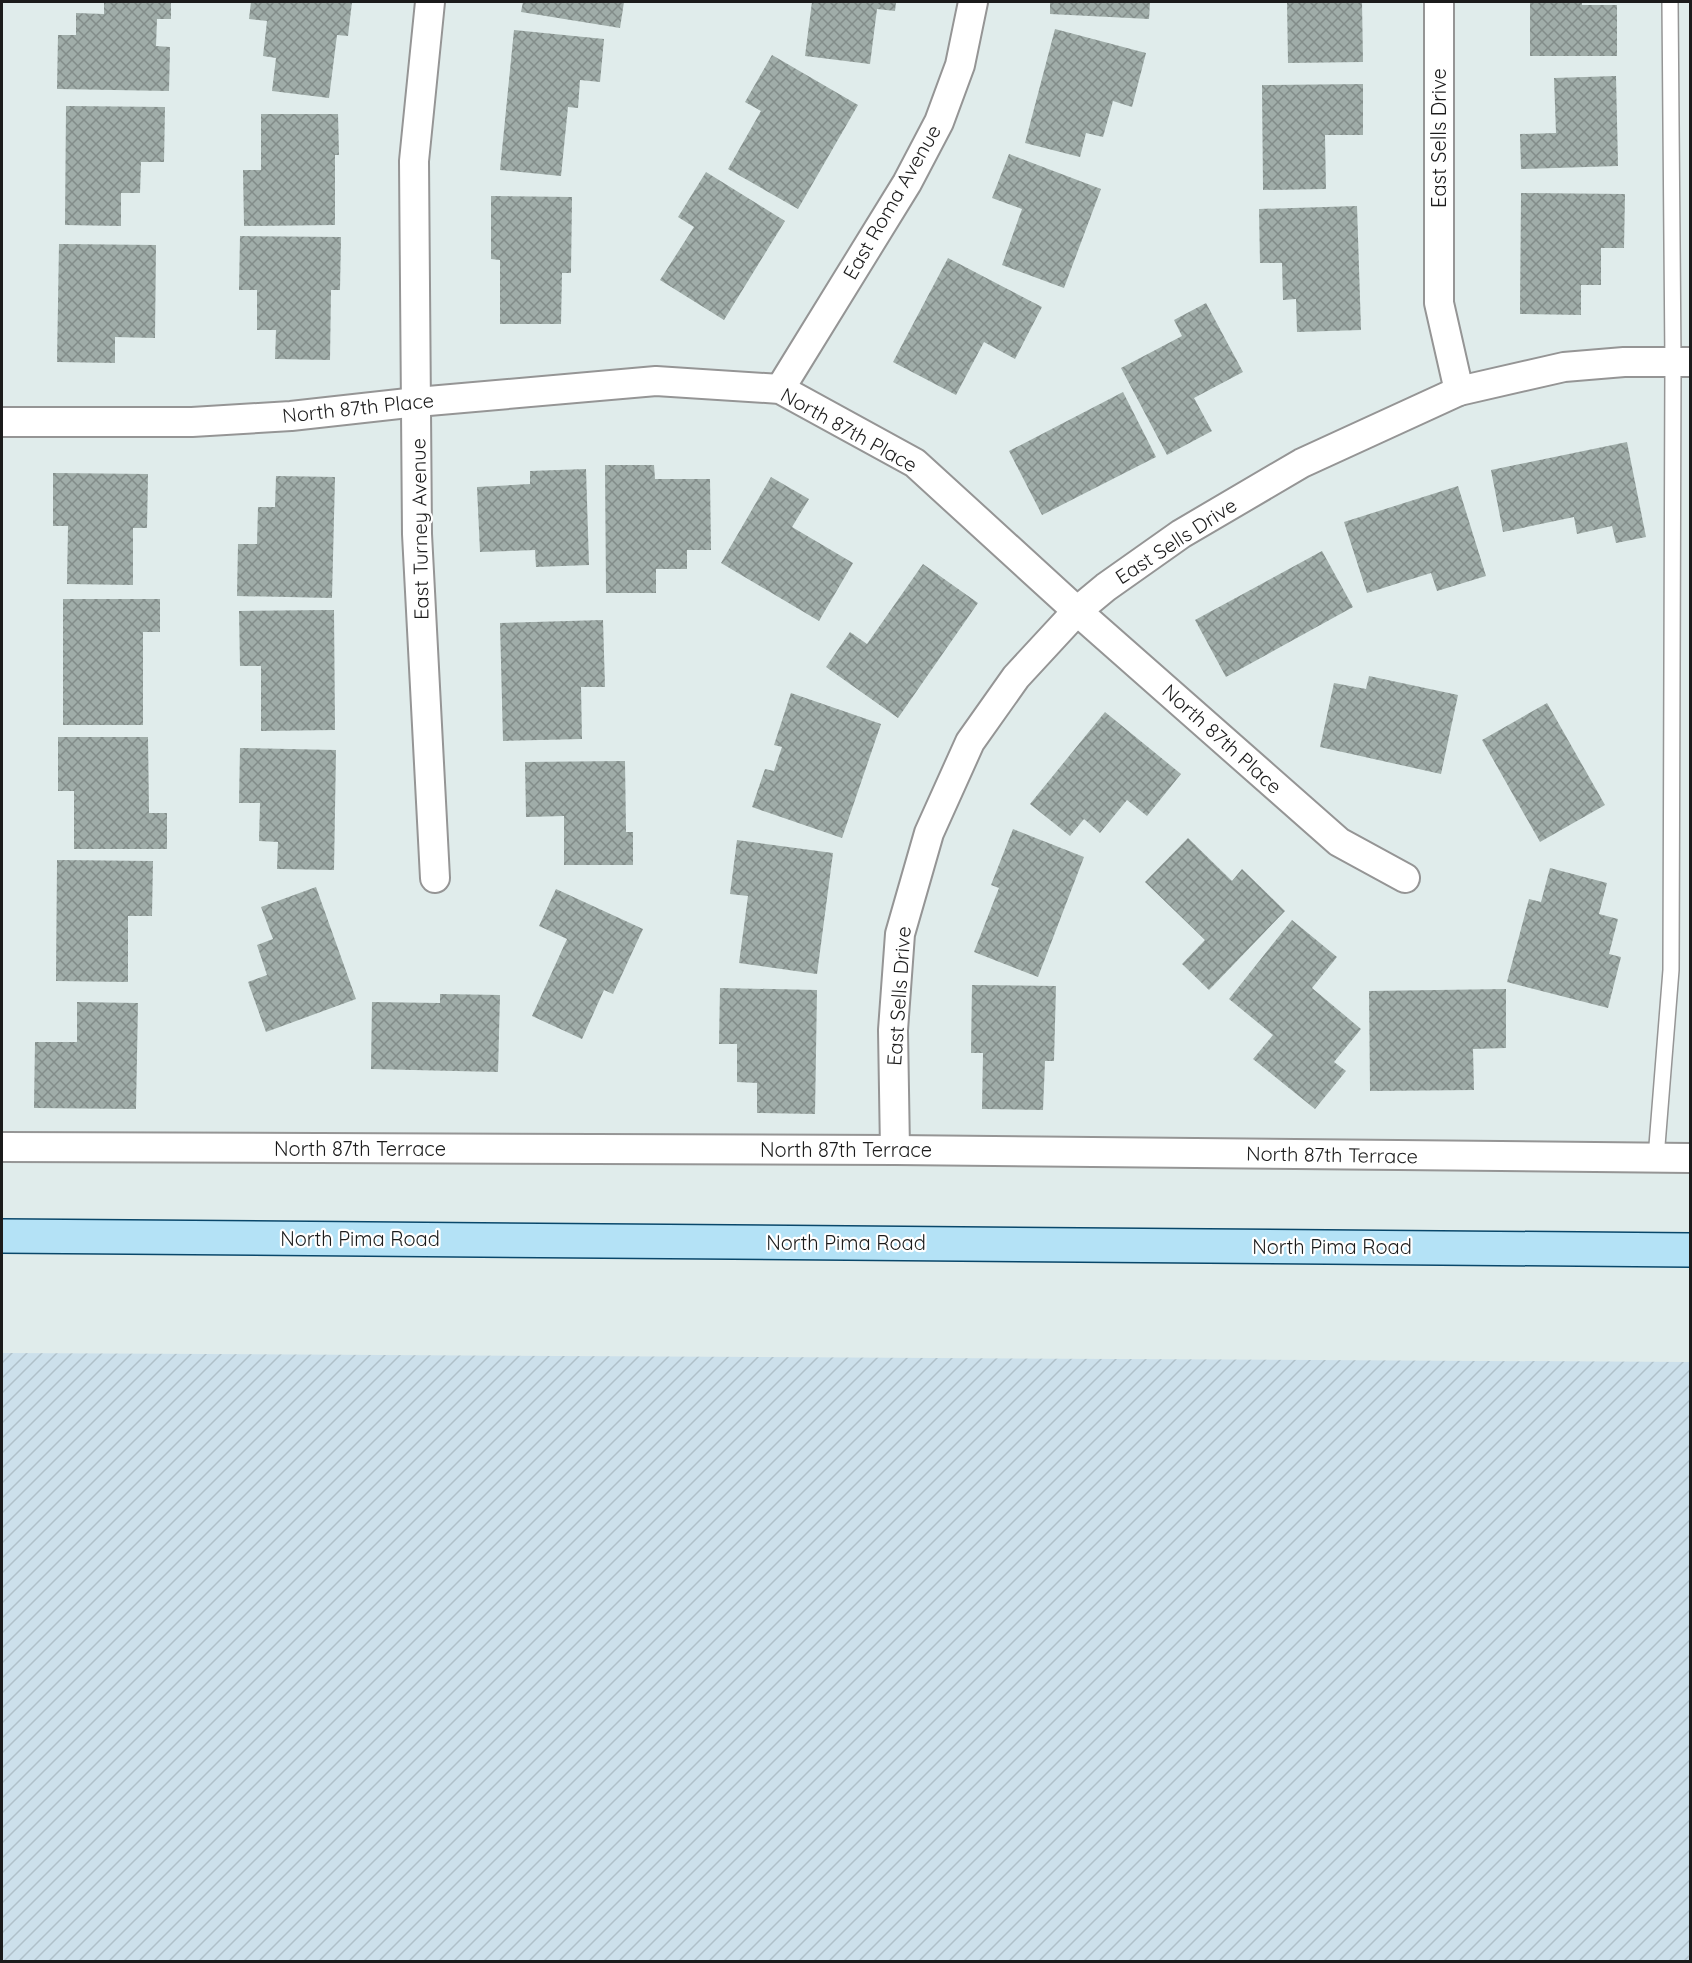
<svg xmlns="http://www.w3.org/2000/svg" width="1692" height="1963" viewBox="0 0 1692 1963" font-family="Quicksand,sans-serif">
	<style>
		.farmland { fill: url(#farmland-furrows) }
		.building { fill: url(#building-cross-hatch) }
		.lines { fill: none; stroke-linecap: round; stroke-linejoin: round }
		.service-casing { stroke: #959595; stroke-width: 18 }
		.minor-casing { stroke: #959595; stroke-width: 32 }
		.secondary-casing { stroke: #09476a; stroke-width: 36 }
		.service { stroke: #fff; stroke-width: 15 }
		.minor { stroke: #fff; stroke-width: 28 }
		.secondary { stroke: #b4e2f6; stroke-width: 33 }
		.labels { text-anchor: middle; stroke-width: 4.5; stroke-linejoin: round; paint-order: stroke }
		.street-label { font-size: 20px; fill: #1b1b1b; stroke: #fff }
	</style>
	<defs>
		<pattern id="farmland-furrows" width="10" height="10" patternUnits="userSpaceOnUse" patternTransform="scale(1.5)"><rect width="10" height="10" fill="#cce0eb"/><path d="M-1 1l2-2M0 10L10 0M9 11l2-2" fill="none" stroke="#afc0c9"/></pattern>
		<pattern id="building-cross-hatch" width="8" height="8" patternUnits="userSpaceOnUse" patternTransform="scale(1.5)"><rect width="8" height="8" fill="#a0ada9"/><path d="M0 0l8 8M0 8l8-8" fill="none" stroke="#828c89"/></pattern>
	</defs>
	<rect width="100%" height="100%" fill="#e0eceb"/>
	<polygon class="farmland" points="2,1353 1690,1362 1690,1961 2,1961"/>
	<g class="building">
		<polygon points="104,2 171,2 171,19 157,19 156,46 170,47 169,91 57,89 58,35 76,35 76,13 104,14"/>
		<polygon points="251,2 352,2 348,36 337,35 329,98 272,91 276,58 263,56 267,21 249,19"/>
		<polygon points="523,2 624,2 620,28 521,12"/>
		<polygon points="812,2 896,2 895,11 877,9 870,64 805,56"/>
		<polygon points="1050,2 1150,2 1149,19 1050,14"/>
		<polygon points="1287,2 1362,2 1363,62 1288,63"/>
		<polygon points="1530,2 1582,2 1582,5 1617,5 1617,56 1530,56"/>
		<polygon points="1055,29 1146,53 1132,107 1113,101 1103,137 1086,133 1080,157 1025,143"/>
		<polygon points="514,30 604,39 600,82 580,80 578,108 568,107 561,176 500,170"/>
		<polygon points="772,55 858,105 798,209 728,169 761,111 745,102"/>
		<polygon points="1616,76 1618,166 1521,169 1520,134 1556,133 1554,78"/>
		<polygon points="1363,84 1363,135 1325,135 1326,189 1263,190 1262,85"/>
		<polygon points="66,106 165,107 164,162 141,162 140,193 121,193 121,226 65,225"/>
		<polygon points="261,114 338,114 339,155 335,155 335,225 244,226 243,170 261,170"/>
		<polygon points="1009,154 1101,189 1064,288 1002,265 1022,209 992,198"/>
		<polygon points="706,172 785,221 724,320 660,280 694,227 678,217"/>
		<polygon points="1521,193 1625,194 1624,248 1601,248 1601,285 1581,285 1581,315 1520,314"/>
		<polygon points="491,196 572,197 571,273 562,273 561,324 500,324 500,260 491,259"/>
		<polygon points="1357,206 1361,330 1297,332 1296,299 1283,300 1282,263 1260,263 1259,209"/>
		<polygon points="240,236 341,237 340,290 331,290 330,360 275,359 276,330 257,330 257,290 239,290"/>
		<polygon points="59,244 156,245 155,338 115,337 115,363 57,362"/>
		<polygon points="948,258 1042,307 1015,359 984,342 956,395 893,362"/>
		<polygon points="1206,303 1243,372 1194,398 1212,431 1167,455 1121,368 1182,336 1174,320"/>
		<polygon points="1123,392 1156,457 1042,515 1009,451"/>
		<polygon points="1627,442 1646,537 1616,543 1612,526 1577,534 1574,517 1503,532 1491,470"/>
		<polygon points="605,465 654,465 655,479 710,479 711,550 687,550 687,569 656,569 656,593 606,593"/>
		<polygon points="586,469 589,565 536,567 535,550 480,552 477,487 530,484 530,471"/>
		<polygon points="53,473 148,474 147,528 133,528 133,585 67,584 68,526 53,526"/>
		<polygon points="276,476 335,477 332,598 237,596 238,544 257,544 258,507 275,507"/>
		<polygon points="771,477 809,499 792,527 853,563 819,621 721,563"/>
		<polygon points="1458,486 1486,576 1437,591 1431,573 1367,593 1344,522"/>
		<polygon points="1322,551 1353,607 1226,677 1195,620"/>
		<polygon points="923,564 978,603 898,718 826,667 850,632 867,644"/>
		<polygon points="63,599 160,599 160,632 143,632 143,725 63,725"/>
		<polygon points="334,610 335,730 261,731 261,666 240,666 239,611"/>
		<polygon points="603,620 605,687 581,687 582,739 503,741 500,623"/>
		<polygon points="1369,676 1458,695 1441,774 1320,747 1334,683 1366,689"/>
		<polygon points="791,693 881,724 842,838 752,807 765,769 774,771 782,747 774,745"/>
		<polygon points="1547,703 1605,805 1540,842 1482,740"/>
		<polygon points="1105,712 1181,774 1147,816 1127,800 1100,833 1084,819 1070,836 1030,804"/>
		<polygon points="58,737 148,737 149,813 167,813 167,849 74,849 74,791 58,791"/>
		<polygon points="240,748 336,750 334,870 277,869 278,842 259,841 260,803 239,803"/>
		<polygon points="625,761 626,832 633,832 633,865 564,865 564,816 526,817 525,762"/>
		<polygon points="1013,829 1084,857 1038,977 974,952 999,888 991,885"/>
		<polygon points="1188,838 1232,881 1242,869 1285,911 1209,990 1182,964 1205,940 1145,882"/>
		<polygon points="737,840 833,853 817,974 739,963 748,896 730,894"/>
		<polygon points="57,860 153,861 152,916 128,916 128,982 56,981"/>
		<polygon points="1550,868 1607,883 1599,914 1618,919 1609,954 1621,957 1608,1008 1507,982 1529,899 1541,902"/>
		<polygon points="316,887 356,999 266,1032 248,982 267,975 257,945 273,939 261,907"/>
		<polygon points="556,889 643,929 613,994 604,990 582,1039 532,1016 567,939 539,926"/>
		<polygon points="1292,920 1337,957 1312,988 1361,1029 1334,1062 1346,1071 1315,1109 1253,1059 1273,1035 1229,999"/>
		<polygon points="972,985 1056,986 1054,1061 1045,1061 1043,1110 982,1109 983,1053 971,1053"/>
		<polygon points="720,988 817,990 815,1114 757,1113 757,1083 737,1082 737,1044 719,1044"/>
		<polygon points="1506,989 1506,1048 1473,1049 1474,1090 1370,1091 1369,991"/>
		<polygon points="440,994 500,995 498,1072 371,1069 372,1002 440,1003"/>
		<polygon points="77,1002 138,1003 136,1109 34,1108 35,1042 77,1042"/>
	</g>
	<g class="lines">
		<defs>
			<polyline id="service" points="1656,1158 1671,970 1673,362 1670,2"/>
			<g id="minor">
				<polyline points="430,2 414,161 417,534 435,878"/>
				<polyline points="780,389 907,183 939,122 960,65 973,2"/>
				<polyline points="1459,391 1564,367 1624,362 1690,362"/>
				<polyline points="2,422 192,422 291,416 417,402 656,381 780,389 915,463 1077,611 1339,842 1405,878"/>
				<polyline points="2,1147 895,1150 1690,1158"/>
				<polyline points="895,1150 893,1030 900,934 929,833 970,742 1016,677 1077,611 1106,587 1181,534 1302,463 1459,391 1439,303 1439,2"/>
			</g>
			<polyline id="secondary" points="2,1236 1690,1250"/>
		</defs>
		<use href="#service" class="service-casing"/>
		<use href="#minor" class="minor-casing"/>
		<use href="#secondary" class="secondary-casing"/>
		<use href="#service" class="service"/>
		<use href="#minor" class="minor"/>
		<use href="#secondary" class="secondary"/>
	</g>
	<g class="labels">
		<g class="street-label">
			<text transform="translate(1439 138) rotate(-90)" y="7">East Sells Drive</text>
			<text transform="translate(892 202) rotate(-60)" y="7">East Roma Avenue</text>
			<text transform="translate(358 408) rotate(-6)" y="7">North 87th Place</text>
			<text transform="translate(849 430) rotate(29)" y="7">North 87th Place</text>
			<text transform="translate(420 529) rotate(-91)" y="7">East Turney Avenue</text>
			<text transform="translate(1176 541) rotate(-33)" y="7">East Sells Drive</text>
			<text transform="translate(1222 739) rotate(42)" y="7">North 87th Place</text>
			<text transform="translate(899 996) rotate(-86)" y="7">East Sells Drive</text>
			<text x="360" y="1156">North 87th Terrace</text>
			<text x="846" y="1157">North 87th Terrace</text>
			<text transform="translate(1332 1155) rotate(1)" y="7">North 87th Terrace</text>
			<text x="360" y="1246">North Pima Road</text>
			<text x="846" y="1250">North Pima Road</text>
			<text x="1332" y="1254">North Pima Road</text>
		</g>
	</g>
	<rect width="1692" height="1963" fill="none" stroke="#1b1b1b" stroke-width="6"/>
</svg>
